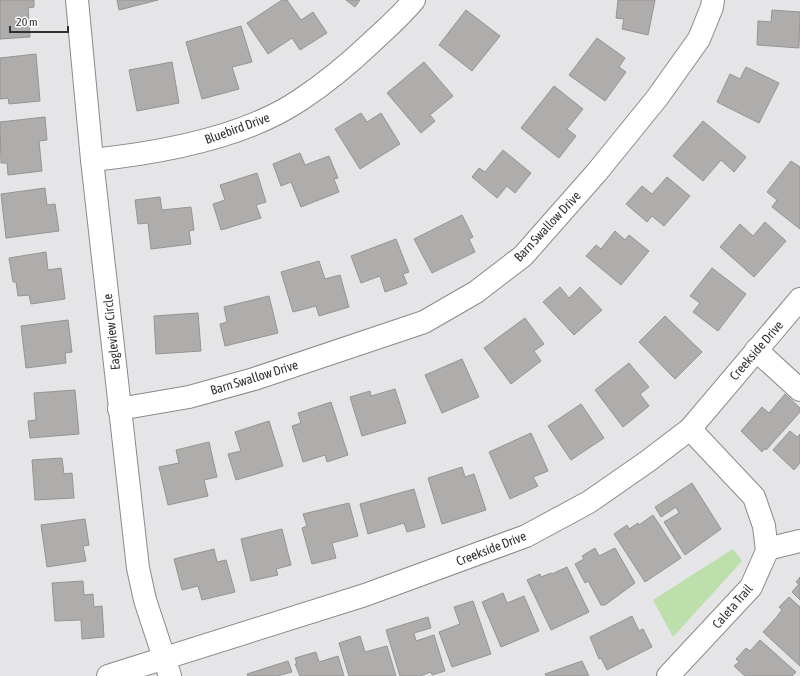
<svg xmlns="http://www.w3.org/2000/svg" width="800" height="676" viewBox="0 0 800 676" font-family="'Asap Condensed',sans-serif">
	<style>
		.green { fill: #bddfab }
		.building { fill: #afadab; stroke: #959492 }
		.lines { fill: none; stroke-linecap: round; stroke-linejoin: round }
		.minor-casing { stroke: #8a8a8c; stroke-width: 24 }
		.minor { stroke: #fff; stroke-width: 22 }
		.labels { text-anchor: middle; stroke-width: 4; stroke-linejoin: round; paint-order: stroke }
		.street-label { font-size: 13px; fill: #303031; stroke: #fff }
	</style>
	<rect width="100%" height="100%" fill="#e5e5e7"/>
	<polygon class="green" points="733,549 742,561 673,637 653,600"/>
	<g class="building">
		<polygon points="0,0 34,0 34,7 28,8 30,37 0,39"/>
		<polygon points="117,0 158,0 119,10"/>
		<polygon points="282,0 287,0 301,20 313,12 327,33 300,50 292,38 268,54 247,23"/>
		<polygon points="346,0 360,0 355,7"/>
		<polygon points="618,0 655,0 648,35 622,29 624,19 616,18"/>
		<polygon points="466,10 500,36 472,71 439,45"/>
		<polygon points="772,10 800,12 799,48 757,45 758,21 771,22"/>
		<polygon points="241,26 252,62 232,67 239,89 202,99 186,42"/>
		<polygon points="597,38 625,58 619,67 626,72 605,101 569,75"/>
		<polygon points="36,54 40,101 9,104 8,98 0,99 0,58"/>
		<polygon points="172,62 179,103 137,111 129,70"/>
		<polygon points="424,62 453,96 430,115 435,121 421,133 387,93"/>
		<polygon points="746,67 779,83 759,123 717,102 730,74 740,79"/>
		<polygon points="554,86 583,109 567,129 576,136 559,158 521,128"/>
		<polygon points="361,113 367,122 381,113 400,144 360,169 335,129"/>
		<polygon points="45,117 47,140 39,141 42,171 8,175 7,163 1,163 0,122"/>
		<polygon points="703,121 746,157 734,172 721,160 703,181 673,156"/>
		<polygon points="503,150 531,173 515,193 507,186 497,198 472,177 479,168 485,172"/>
		<polygon points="300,153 305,165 329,156 338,178 334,179 339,192 301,207 291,182 281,186 273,164"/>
		<polygon points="791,161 800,167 800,229 772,207 777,200 767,192"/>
		<polygon points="257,173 266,202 256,205 261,218 221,230 213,204 225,200 220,185"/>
		<polygon points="667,177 690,196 664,226 652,216 647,222 626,204 642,186 652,194"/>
		<polygon points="45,188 47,205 55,204 59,231 6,238 1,194"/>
		<polygon points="160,197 162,210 191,207 194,230 189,231 191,244 151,249 148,223 138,224 135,200"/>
		<polygon points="462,215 473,237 469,239 475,252 432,273 414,239"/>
		<polygon points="765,222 786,241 754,277 720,247 740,224 753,236"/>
		<polygon points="615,231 625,240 629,235 649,251 621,285 586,256 596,245 601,249"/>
		<polygon points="396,239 409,272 403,274 407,284 385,292 380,276 361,283 351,256"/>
		<polygon points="46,252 48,270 61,268 65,299 31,304 29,295 18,296 16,282 13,282 9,258"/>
		<polygon points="319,261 325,279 340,275 349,307 319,316 316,306 293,312 281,272"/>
		<polygon points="712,268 746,294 718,331 693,312 700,303 690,296"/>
		<polygon points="560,287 569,298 580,287 602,310 574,335 543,302"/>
		<polygon points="269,296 278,333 225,346 220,324 227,322 224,307"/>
		<polygon points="198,313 201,351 156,354 154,316"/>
		<polygon points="665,316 702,352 675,379 639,342"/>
		<polygon points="525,318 544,344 534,351 541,361 511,384 484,348"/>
		<polygon points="68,320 72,352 65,353 66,363 26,368 21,326"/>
		<polygon points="462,359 479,397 442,413 425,375"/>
		<polygon points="629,363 649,387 640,394 649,406 623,427 595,390"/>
		<polygon points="395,389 406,423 362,436 350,397 370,391 371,396"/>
		<polygon points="75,390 79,434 30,438 28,421 36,420 34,393"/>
		<polygon points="785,394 800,408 800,412 766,450 765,448 762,452 741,431 762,407 769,413"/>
		<polygon points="331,402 348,455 327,462 325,455 303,462 292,426 301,423 298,413"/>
		<polygon points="581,404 604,438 571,460 548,426"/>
		<polygon points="269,421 283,466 236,480 228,454 241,451 235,432"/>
		<polygon points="790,431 797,437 800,434 800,463 794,470 773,450"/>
		<polygon points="531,433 548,471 533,477 538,486 510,499 489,452"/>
		<polygon points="209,442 217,477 204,480 208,496 168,505 159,467 179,463 176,450"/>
		<polygon points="62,458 64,474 72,473 74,498 35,500 32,460"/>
		<polygon points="462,467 465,477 474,474 486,510 442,524 428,478"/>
		<polygon points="692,483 721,529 685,555 664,522 679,513 676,507 661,517 655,507"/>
		<polygon points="414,489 425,527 407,532 404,523 368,534 360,504"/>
		<polygon points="349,503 358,536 332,543 336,558 312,564 302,528 307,526 303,514"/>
		<polygon points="653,515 681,558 645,582 614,534 627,525 629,529 638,523 639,525"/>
		<polygon points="85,519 89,545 83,546 86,561 47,567 41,525"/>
		<polygon points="282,529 291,565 276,569 278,575 251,581 241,539"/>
		<polygon points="595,548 599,556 615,548 635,583 605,605 601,605 588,581 585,583 575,564 584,559 582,556"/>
		<polygon points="214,549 217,562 226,560 235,592 202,600 198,586 182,590 174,559"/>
		<polygon points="567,567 589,612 551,630 527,580 540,574 541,577 551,573 552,574"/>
		<polygon points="800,577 800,600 792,592 799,584 796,582"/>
		<polygon points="83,581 84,595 93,594 94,607 102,606 104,637 82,639 81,620 55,621 52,583"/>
		<polygon points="503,593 507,603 524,596 539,631 501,647 482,602"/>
		<polygon points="789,597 800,607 800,666 763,632 775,619 782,610 779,607"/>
		<polygon points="473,601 491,654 452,667 439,632 460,624 454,607"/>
		<polygon points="632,616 639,631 643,629 652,647 607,670 601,658 599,659 590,637"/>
		<polygon points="428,617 431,628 414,633 416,641 434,635 445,671 432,675 431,672 420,676 400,676 386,630"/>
		<polygon points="360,636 365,652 387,646 396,676 349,676 339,643"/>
		<polygon points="760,640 796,672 792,676 745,676 734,666 739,662 736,659 746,648 750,651"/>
		<polygon points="316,652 319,662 338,656 344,676 300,676 295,664 297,664 295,658"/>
		<polygon points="288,661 292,672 277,676 248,676 247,674"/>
		<polygon points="582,661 589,676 546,676 545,674"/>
	</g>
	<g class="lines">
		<defs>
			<g id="minor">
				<polyline points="77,0 92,160 138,568 145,600 170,676"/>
				<path d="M92,160C159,153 244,138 300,100C326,83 351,62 373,41C387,28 402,15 414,0"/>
				<polyline points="756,350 800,390"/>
				<polyline points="119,409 189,397 254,379 424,322 476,292 523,256 597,172 657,98 699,39 712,7 713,0"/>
				<polyline points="767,549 800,541"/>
				<polyline points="108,676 365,595 526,536 589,502 648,461 690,429 800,299"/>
				<polyline points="668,676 751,587 767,551 764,526 754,497 690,429"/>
			</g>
		</defs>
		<use href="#minor" class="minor-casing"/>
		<use href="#minor" class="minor"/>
	</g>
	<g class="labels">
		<g class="street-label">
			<text transform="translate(237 128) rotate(-20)" y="5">Bluebird Drive</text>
			<text transform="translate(547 226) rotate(-47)" y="5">Barn Swallow Drive</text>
			<text transform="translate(111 332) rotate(-96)" y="5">Eagleview Circle</text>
			<text transform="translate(756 350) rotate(-49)" y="5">Creekside Drive</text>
			<text transform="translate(254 377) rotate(-17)" y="5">Barn Swallow Drive</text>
			<text transform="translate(491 548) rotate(-21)" y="5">Creekside Drive</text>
			<text transform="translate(732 606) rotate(-49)" y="5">Caleta Trail</text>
		</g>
	</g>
	<path d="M10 26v6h58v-6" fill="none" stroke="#303031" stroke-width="2"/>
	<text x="16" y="26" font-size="12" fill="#303031" stroke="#ffffff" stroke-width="3" paint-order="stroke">20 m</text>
</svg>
